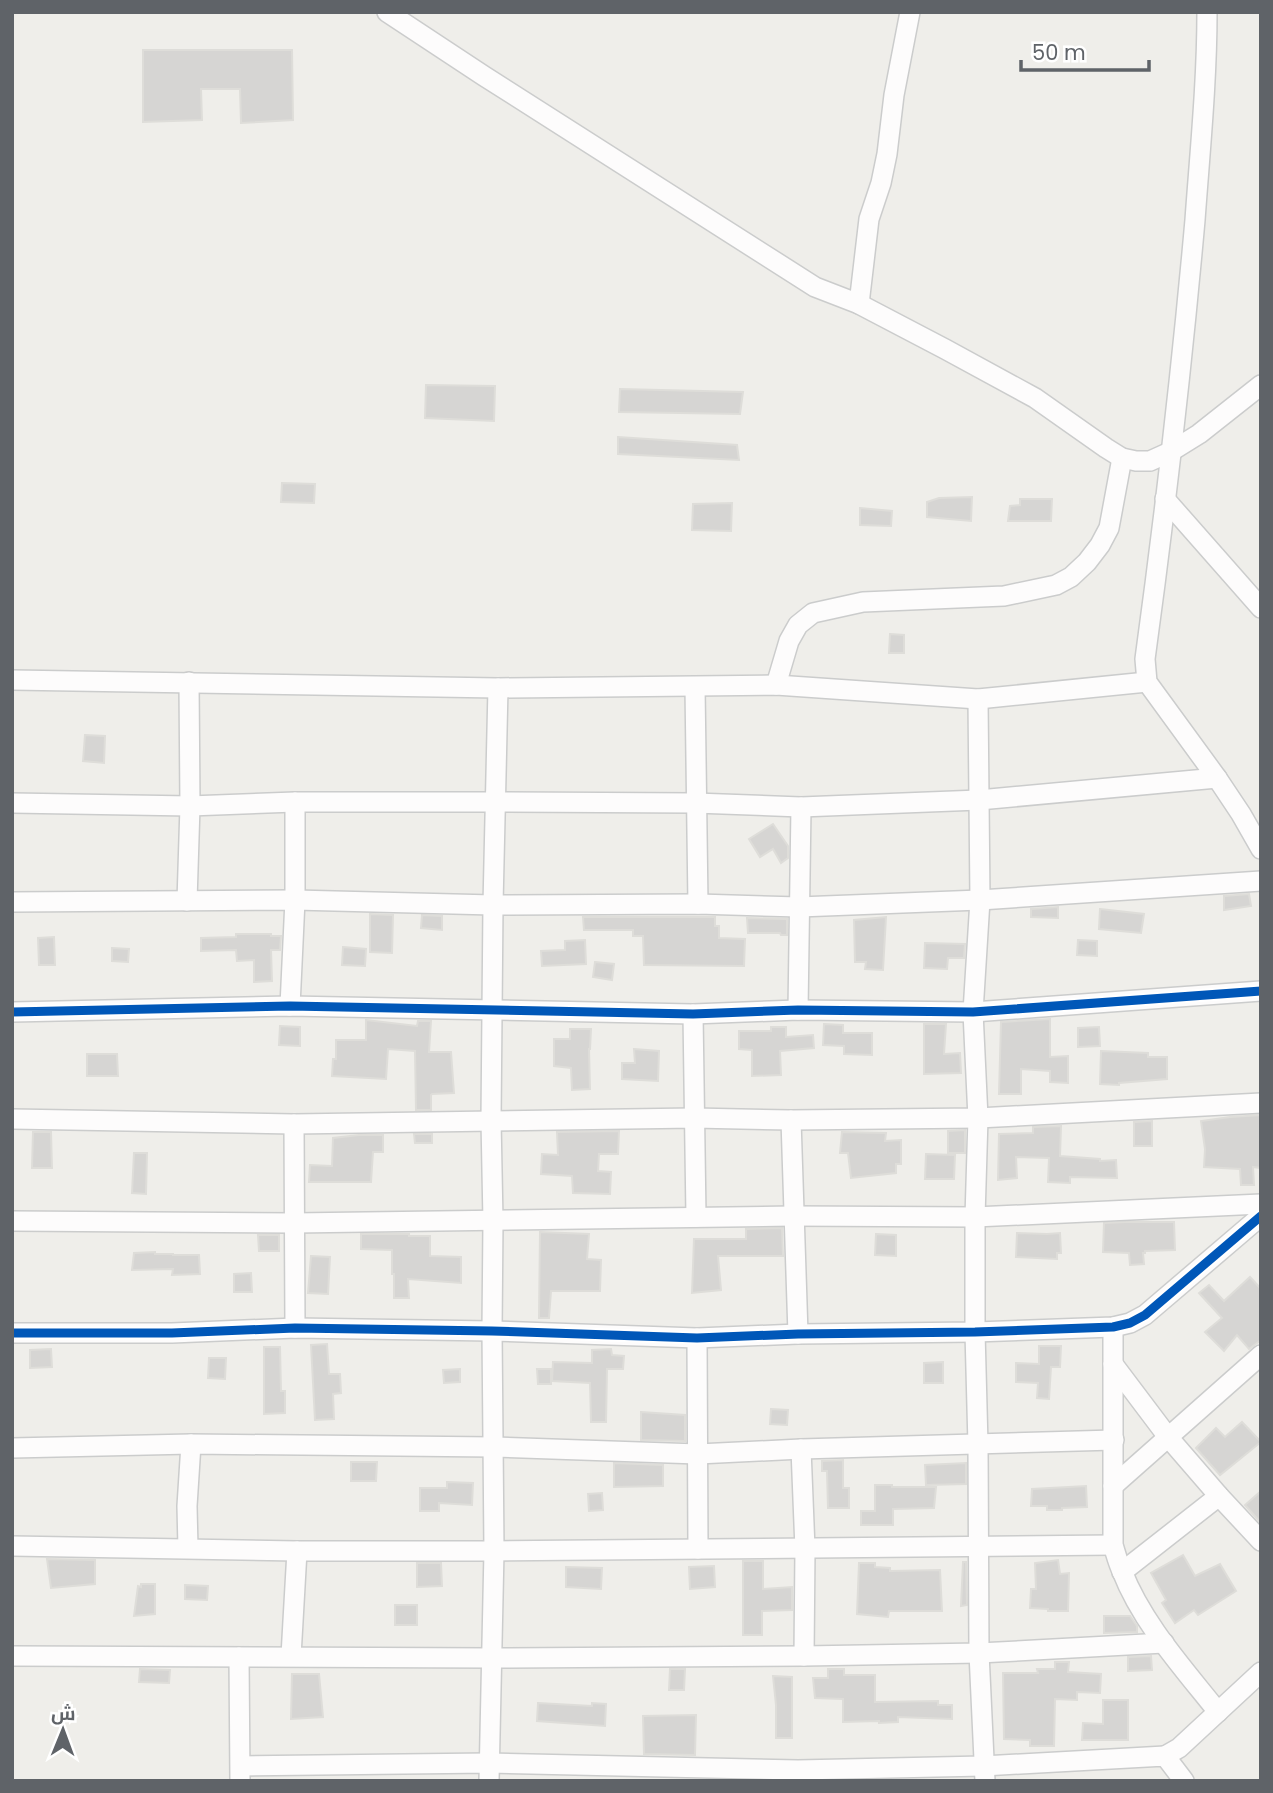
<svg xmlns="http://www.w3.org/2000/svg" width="1273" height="1793" viewBox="0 0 1273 1793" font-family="Poppins,Cairo,sans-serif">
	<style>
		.building { fill: #d6d5d3; stroke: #deddd9; stroke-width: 2 }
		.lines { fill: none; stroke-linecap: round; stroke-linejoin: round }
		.minor-casing { stroke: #cbcccc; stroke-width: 22 }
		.minor { stroke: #fdfcfc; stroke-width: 19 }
		.cycleway-casing { stroke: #fff; stroke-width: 13 }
		.cycleway { stroke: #0057b8; stroke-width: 9 }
	</style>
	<rect width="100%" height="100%" fill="#efeeea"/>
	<g class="building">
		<polygon points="143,50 292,50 293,120 241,123 240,89 201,89 202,120 143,122"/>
		<polygon points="426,385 495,386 494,421 425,418"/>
		<polygon points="620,389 743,392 740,414 619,412"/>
		<polygon points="618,437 737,445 739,460 618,454"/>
		<polygon points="282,483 315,484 314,503 281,502"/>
		<polygon points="972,497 971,521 927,517 927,502 939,498"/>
		<polygon points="1020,499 1052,499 1051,521 1008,521 1010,506 1020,505"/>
		<polygon points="732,503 731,531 692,530 693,504"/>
		<polygon points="860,508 892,511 891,526 860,525"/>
		<polygon points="890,634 904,635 904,653 889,653"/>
		<polygon points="85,735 105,736 104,763 83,761"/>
		<polygon points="773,824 788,846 788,858 781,863 773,849 760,857 749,839"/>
		<polygon points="1249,894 1251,906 1224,910 1224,896"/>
		<polygon points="1058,907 1058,918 1031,917 1031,909"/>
		<polygon points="1100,909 1144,914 1141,933 1099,929"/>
		<polygon points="370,914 393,915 392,953 370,952"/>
		<polygon points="422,915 442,916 442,930 421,928"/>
		<polygon points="583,917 715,917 715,926 719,926 719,938 745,939 744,966 644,965 643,936 633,936 633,930 584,930"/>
		<polygon points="886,917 883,970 865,969 866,962 855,962 854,920"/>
		<polygon points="747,918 787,919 787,935 781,935 780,933 748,933"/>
		<polygon points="236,934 271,934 271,936 281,936 280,950 271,950 272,981 254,982 254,960 237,961 236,950 201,951 201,938 236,937"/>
		<polygon points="54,937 55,965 39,965 38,938"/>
		<polygon points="585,940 586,964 542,966 541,951 565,950 565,941"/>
		<polygon points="1078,940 1097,941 1097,956 1077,955"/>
		<polygon points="925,943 965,944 964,958 948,958 947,969 924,968"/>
		<polygon points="343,947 366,949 365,966 342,965"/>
		<polygon points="112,948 129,949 128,962 112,961"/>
		<polygon points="595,962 614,964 612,980 593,977"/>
		<polygon points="1050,1019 1050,1057 1068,1056 1068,1083 1050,1082 1050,1071 1021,1069 1021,1094 999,1094 1001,1022"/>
		<polygon points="366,1020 417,1026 418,1021 431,1021 429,1052 451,1052 454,1093 432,1094 431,1095 431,1110 416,1110 415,1051 388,1049 386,1079 332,1076 333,1059 336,1059 336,1040 366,1040"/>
		<polygon points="824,1024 843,1025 843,1033 872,1033 872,1055 844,1054 844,1046 823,1045"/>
		<polygon points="924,1024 946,1024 944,1054 960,1053 961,1073 924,1074"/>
		<polygon points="280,1026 300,1027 300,1046 279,1045"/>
		<polygon points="771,1027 786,1027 786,1037 813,1035 814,1048 780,1051 781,1075 752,1076 752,1050 739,1049 739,1031 771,1031"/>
		<polygon points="1099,1027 1100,1046 1078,1047 1078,1028"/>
		<polygon points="570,1029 591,1029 590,1049 589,1049 590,1089 572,1090 571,1068 554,1066 554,1039 570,1039"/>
		<polygon points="634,1049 659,1051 658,1081 622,1079 622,1063 635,1063"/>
		<polygon points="1101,1051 1148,1053 1148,1057 1167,1057 1167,1079 1119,1083 1119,1085 1100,1084"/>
		<polygon points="87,1054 117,1054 118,1076 87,1076"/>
		<polygon points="1261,1115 1261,1168 1253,1167 1254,1185 1241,1185 1240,1169 1204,1167 1205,1149 1201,1121 1230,1117"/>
		<polygon points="1152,1121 1152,1146 1134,1146 1134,1122"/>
		<polygon points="1061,1126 1060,1156 1100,1159 1100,1161 1116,1160 1117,1178 1070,1177 1070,1183 1048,1182 1049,1158 1016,1157 1017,1178 998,1180 999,1134 1033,1133 1033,1127"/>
		<polygon points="965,1130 965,1153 948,1153 948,1131"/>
		<polygon points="619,1131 618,1154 599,1154 598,1171 611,1172 610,1194 573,1193 572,1176 541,1174 542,1154 558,1155 557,1132"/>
		<polygon points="33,1132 51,1132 52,1168 32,1168"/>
		<polygon points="842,1132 886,1133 885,1141 901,1140 901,1164 896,1164 896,1173 851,1178 848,1153 840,1153"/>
		<polygon points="414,1134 432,1134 432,1143 415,1143"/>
		<polygon points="359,1135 383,1135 383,1152 373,1152 371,1182 309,1182 310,1165 332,1166 333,1138"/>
		<polygon points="134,1153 147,1153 146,1194 132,1193"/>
		<polygon points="926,1154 955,1155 954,1179 925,1179"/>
		<polygon points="1125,1222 1174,1222 1175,1250 1145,1251 1145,1253 1143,1253 1144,1264 1130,1265 1129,1253 1103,1252 1104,1223"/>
		<polygon points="782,1228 783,1256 718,1256 721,1290 692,1293 694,1239 746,1239 746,1229"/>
		<polygon points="540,1232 589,1234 587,1259 601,1260 600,1291 551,1291 549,1318 539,1318"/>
		<polygon points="1017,1233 1047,1234 1060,1233 1061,1253 1057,1253 1057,1259 1016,1257"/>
		<polygon points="361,1234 409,1234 409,1236 430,1236 430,1256 461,1257 461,1283 408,1279 409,1298 394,1298 394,1274 392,1274 392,1250 361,1249"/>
		<polygon points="876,1234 896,1235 896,1256 875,1255"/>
		<polygon points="258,1235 279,1235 279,1251 259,1251"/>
		<polygon points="155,1252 155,1254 173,1254 173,1255 199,1255 200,1274 172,1275 173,1269 132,1270 134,1253"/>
		<polygon points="311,1256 330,1257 328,1294 308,1293"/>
		<polygon points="251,1273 252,1292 234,1292 234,1274"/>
		<polygon points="1250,1277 1261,1289 1261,1340 1249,1349 1237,1335 1224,1351 1205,1332 1222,1318 1199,1293 1209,1285 1224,1301"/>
		<polygon points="327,1344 329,1374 340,1374 341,1393 333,1394 334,1419 315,1420 311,1345"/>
		<polygon points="1039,1346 1061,1346 1060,1367 1051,1367 1049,1399 1037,1398 1038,1383 1016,1382 1016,1363 1039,1364"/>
		<polygon points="264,1347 280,1347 281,1391 285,1391 285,1413 264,1414"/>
		<polygon points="51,1349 52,1367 30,1368 30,1350"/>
		<polygon points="611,1349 612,1355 624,1356 623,1369 607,1369 606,1422 591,1422 590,1383 552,1381 553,1362 592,1363 592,1350"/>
		<polygon points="209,1358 226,1358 225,1379 208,1378"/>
		<polygon points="943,1362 943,1383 924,1383 924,1363"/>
		<polygon points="460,1369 460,1382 444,1383 443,1370"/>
		<polygon points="537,1369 551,1369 551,1384 538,1384"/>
		<polygon points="771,1409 788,1410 787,1425 770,1424"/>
		<polygon points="641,1412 685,1415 685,1441 641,1440"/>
		<polygon points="1242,1422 1261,1442 1220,1475 1196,1448 1216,1428 1225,1437"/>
		<polygon points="843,1460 843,1488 849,1488 849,1508 828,1508 827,1471 822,1471 822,1461"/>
		<polygon points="351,1462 377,1462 376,1481 351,1481"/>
		<polygon points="614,1463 663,1465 663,1486 614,1487"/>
		<polygon points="966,1463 966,1484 926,1485 925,1465"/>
		<polygon points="447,1482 473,1483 472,1505 439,1503 439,1511 420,1511 420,1488 447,1488"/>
		<polygon points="875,1485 892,1485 892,1487 936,1487 934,1508 893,1509 893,1525 861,1525 861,1511 875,1511"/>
		<polygon points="1086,1486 1087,1507 1062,1508 1062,1510 1047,1510 1047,1506 1031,1506 1032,1489"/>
		<polygon points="1261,1491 1261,1523 1245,1505"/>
		<polygon points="602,1493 603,1510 589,1511 588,1494"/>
		<polygon points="1183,1555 1195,1576 1220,1564 1236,1591 1198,1615 1194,1610 1175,1623 1162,1603 1166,1600 1151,1573"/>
		<polygon points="47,1559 95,1560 95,1584 51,1588"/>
		<polygon points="1058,1560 1060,1574 1069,1573 1068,1611 1048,1611 1048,1609 1030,1608 1031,1589 1036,1589 1035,1563"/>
		<polygon points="743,1561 763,1561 763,1589 792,1587 792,1610 762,1611 762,1635 743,1635"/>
		<polygon points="963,1562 966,1562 967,1605 961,1606"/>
		<polygon points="417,1563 441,1563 442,1586 417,1587"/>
		<polygon points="859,1563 875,1563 875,1567 890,1568 890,1571 940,1570 942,1611 889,1611 888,1617 857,1614"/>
		<polygon points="714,1566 715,1587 690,1589 689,1567"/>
		<polygon points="566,1567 602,1568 601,1589 566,1587"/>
		<polygon points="141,1584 155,1584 155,1614 134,1616 138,1586 141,1587"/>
		<polygon points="185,1585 208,1586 207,1600 185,1599"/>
		<rect x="395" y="1605" width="22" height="20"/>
		<polygon points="1104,1616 1130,1616 1137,1626 1137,1632 1104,1633"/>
		<polygon points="1151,1656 1152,1670 1128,1671 1128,1657"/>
		<polygon points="1055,1662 1069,1662 1068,1672 1101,1674 1100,1693 1077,1692 1077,1700 1055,1699 1054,1746 1030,1746 1030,1740 1004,1739 1003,1673 1038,1673 1037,1669 1055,1669"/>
		<polygon points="140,1669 170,1670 169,1683 139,1682"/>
		<polygon points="670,1669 685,1669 684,1690 669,1690"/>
		<polygon points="828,1669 844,1669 844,1675 875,1675 875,1702 938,1701 938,1705 952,1705 952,1719 898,1717 898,1722 879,1723 879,1721 843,1722 843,1699 815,1698 813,1678 828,1678"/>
		<polygon points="292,1674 319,1674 323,1717 291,1719"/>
		<polygon points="773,1676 792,1677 792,1738 776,1738 776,1705"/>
		<polygon points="1103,1700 1128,1700 1128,1740 1082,1740 1083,1723 1103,1724"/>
		<polygon points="538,1703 592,1706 592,1703 606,1704 605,1726 537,1721"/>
		<polygon points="696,1715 695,1755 644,1754 643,1716"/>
	</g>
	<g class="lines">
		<defs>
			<g id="minor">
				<polyline points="387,12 484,76 815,287 859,304 945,349 1035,398 1106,448 1122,458 1136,461 1150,461 1170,452 1199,434 1261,385"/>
				<path d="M1207,12C1207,81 1200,151 1195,220C1182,366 1165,513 1145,659L1147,682L1217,778L1241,814L1261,849"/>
				<polyline points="859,304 869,219 881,183 887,154 894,95 910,12"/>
				<polyline points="1165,499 1261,608"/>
				<polyline points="12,680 498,688 776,685 978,699 1147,682"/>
				<polyline points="776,685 789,641 798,625 813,613 863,602 1004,596 1056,585 1071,577 1087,562 1100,545 1109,528 1122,458"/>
				<polyline points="695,687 698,904"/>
				<polyline points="978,699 980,900 973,1012 978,1118 975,1217 975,1332 978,1445 979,1653 985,1781"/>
				<polyline points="12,803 190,806 295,802 495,802 695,803 801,807 979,800 1217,778"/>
				<polyline points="187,901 190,806 189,682"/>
				<polyline points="12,902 295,900 493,905 698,904 799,907 980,900 1261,881"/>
				<polyline points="290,1006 295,900 295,802"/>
				<polyline points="798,1010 801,807"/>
				<polyline points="12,1012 290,1006 693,1014 798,1010 973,1012 1261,991"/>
				<polyline points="693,1014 696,1217"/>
				<polyline points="12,1119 294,1124 694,1118 791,1120 978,1118 1261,1103"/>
				<polyline points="791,1120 798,1334"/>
				<polyline points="294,1124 295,1328"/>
				<polyline points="12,1221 294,1223 793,1216 975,1217 1261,1204"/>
				<path d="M1113,1327V1545C1116,1554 1118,1563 1122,1571C1142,1623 1184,1669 1218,1712"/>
				<polyline points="12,1333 172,1333 295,1328 492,1331 697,1338 798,1334 975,1332 1113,1327 1130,1323 1145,1315 1261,1216"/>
				<polyline points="697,1338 698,1549"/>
				<polyline points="1113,1364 1168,1437 1219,1496 1261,1541"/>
				<polyline points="12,1448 191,1444 494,1447 698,1454 801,1449 1114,1440"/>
				<polyline points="801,1449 805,1549 804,1656"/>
				<polyline points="1113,1486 1261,1355"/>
				<polyline points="12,1546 297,1551 494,1551 1113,1545"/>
				<polyline points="188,1548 187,1506 191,1444"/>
				<polyline points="1122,1572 1219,1496"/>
				<polyline points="12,1656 492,1658 804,1656 979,1653 1164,1643"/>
				<polyline points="291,1656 297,1551"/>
				<polyline points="239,1657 240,1781"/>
				<polyline points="1165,1756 1179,1748 1261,1672"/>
				<polyline points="241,1766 489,1763 798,1770 983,1766 1165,1756 1184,1781"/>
				<polyline points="489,1781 494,1551 492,1331 493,1221 491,1120 493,905 498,688"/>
			</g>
		</defs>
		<use href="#minor" class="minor-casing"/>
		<use href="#minor" class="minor"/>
		<defs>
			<g id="cycleway">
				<polyline points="12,1012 290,1006 693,1014 798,1010 973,1012 1261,991"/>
				<polyline points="12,1333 172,1333 295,1328 492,1331 697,1338 798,1334 975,1332 1113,1327 1130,1323 1145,1315 1261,1216"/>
			</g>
		</defs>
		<use href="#cycleway" class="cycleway-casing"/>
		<use href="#cycleway" class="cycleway"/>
	</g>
	<rect width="1273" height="1793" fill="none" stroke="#5f6368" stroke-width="28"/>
	<g transform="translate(63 1730) rotate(1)" stroke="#ffffff" stroke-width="5" paint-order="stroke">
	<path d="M0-5L12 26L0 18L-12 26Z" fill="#5f6368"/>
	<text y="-10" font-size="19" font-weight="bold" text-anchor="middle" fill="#5f6368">ش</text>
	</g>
	<path d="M1021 60v10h128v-10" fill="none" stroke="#5f6368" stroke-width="3.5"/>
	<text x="1032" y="60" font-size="21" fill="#5f6368" stroke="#ffffff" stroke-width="5" paint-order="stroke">50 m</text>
</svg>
